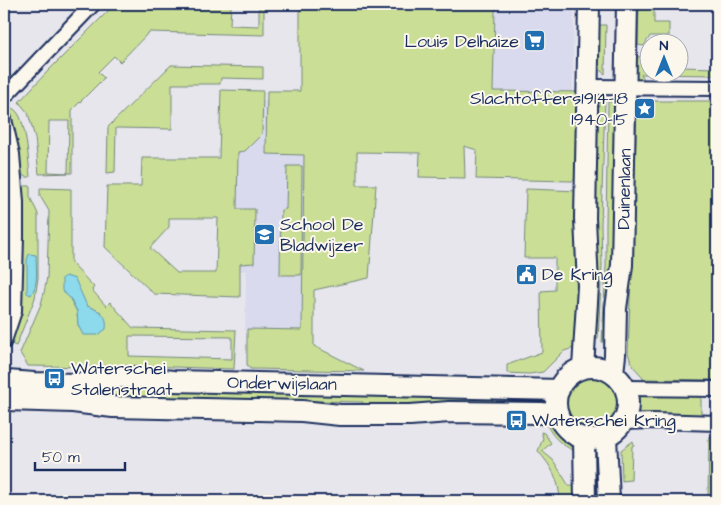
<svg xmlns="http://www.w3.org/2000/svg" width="721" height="505" viewBox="0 0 721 505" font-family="'Architects Daughter',sans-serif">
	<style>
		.built { fill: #dadaee }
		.green { fill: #cadf95; stroke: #72877a; fill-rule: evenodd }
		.water { fill: #8ddaec; stroke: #5f96b3 }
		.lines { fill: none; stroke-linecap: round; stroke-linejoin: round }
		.street-casing { stroke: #1b2f5e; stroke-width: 18 }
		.secondary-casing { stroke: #1b2f5e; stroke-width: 24 }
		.street { stroke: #fbf7ec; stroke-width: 14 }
		.secondary { stroke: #fbf7ec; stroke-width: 20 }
		.labels { text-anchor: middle; stroke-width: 4; stroke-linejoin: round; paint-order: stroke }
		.poi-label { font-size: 18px; fill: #1b2f5e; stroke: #fbf7ec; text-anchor: start }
		.street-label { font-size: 18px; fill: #1b2f5e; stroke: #fbf7ec }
	</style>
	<rect width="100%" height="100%" fill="#e8e6ed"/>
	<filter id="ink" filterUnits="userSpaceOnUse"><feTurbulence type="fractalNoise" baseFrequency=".02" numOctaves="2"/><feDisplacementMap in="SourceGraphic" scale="10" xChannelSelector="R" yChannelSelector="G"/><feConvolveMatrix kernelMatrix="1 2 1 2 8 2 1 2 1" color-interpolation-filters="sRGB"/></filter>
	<g filter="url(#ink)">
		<g class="built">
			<polygon points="495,10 574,11 573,92 493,91"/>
			<polygon points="227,100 305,101 302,331 245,330 246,271 224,271"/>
		</g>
		<g class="green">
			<path d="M115,4H231L230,25L259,26V5L248,4H264V35L149,32L120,62L114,56L98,72L104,78L72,110V173L39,174L35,138L28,113L19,102L46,73ZM49,121H69L68,173L48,172Z"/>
			<polygon points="290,4 376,4 376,9 379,9 379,4 497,4 496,10 495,10 493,91 583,92 580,175 572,181 476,179 477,150 464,146 465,178 419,177 420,153 357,152 357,185 376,185 369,278 314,290 314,346 364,371 250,369 249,366 247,365 247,329 302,330 304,155 266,154 267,91 300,91 300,8 290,8"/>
			<polygon points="639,4 659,4 659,8 654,8 654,23 669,23 669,36 650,36 644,46 638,45"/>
			<polygon points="599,25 606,25 605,74 602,72 599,67"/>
			<polygon points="643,56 648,67 648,72 678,72 679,67 717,68 717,75 641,74 647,84 635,78 635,62 638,57"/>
			<polygon points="171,65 263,67 263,79 221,78 220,84 172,84 172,129 116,128 115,172 107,173 108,127"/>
			<path d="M221,90L263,91L262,134L245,151L238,152L237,209H255L254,263L240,264V297L154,294L105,247L107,186H141L142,158H219ZM169,218H218L216,273H177L150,248L169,227Z"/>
			<polygon points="605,100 601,224 602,265 598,339 590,340 593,113 599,103"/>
			<polygon points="608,101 613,103 615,109 611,344 602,342 606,266 606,224"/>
			<polygon points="646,101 717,101 717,380 643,379 641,375 632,365 628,353 637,109"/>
			<path d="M5,106H7C10,107 15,109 17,112C26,122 29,163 30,177H25L20,172L13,127Z"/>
			<polygon points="287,166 302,166 301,275 280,275 281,210 286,209"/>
			<polygon points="24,186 30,186 30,197 38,214 38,278 35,298 16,346 9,343 22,305 21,189"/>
			<path d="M40,188L71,189V263L94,287L92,290L106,306L110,302L133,328L236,330L234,369L114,365L97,367L28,366L20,353L41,304L44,293L47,277L49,211L40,196ZM80,293L87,306L101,312L78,325L77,312L70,298ZM129,336L232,337V359L129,356Z"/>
			<polygon points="526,189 580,191 581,346 564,351 543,372 529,374 507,373 507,365 542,352 541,291 555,290 555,258 524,258"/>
			<circle cx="593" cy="404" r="28"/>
			<polygon points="113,387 146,388 146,391 532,399 532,404 363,407 363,402 226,399 38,398"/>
			<polygon points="633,392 701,394 701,418 632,415 634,407"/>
			<path d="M544,418L556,423L565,433L578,445L580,453C561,446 551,437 544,418Z"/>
			<path d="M541,432L544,433L551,443L542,451L553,460L569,486H575L574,501H560C559,479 552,467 538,451L543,438Z"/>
			<polygon points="709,437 717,437 717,501 708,501"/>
			<polygon points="633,441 634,445 632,446 631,480 622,481 621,450"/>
		</g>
		<g class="water">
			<path d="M29,254L36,255C36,267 39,285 31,295L27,293V260Z"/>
			<path d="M66,276L75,279L87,306C100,311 108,314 106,329L98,335H83L78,325L77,311L70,298L62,291V278Z"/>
		</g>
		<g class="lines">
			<defs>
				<g id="street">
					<polyline points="588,87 717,88"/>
					<polyline points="4,97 93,4"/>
					<polyline points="4,119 12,154 16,202 16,237 14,311 4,341"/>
					<polyline points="625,388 717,389"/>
					<polyline points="623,422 653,421 717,423"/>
				</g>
				<g id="secondary">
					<circle cx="592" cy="403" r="36"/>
					<polyline points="583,368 588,286 585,218 589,4"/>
					<polyline points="613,373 615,355 616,308 622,265 627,4"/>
					<path d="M7,381L34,383L78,384L113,377L143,378L173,381C301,383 430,387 559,390"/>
					<polyline points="6,400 73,402 113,407 302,411 340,415 410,415 449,412 541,413 558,415"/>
					<polyline points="606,437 609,501"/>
					<polyline points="584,439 585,501"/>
				</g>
			</defs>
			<use href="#street" class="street-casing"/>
			<use href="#secondary" class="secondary-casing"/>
			<use href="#street" class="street"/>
			<use href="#secondary" class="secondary"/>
		</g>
	</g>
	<defs>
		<symbol id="supermarket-square" viewBox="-11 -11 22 22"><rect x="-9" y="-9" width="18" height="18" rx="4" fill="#1f6fb2" stroke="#fbf7ec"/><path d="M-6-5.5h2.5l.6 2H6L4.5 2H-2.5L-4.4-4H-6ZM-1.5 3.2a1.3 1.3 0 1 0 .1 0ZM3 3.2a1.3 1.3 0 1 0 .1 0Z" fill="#fff"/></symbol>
		<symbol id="sight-square" viewBox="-11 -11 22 22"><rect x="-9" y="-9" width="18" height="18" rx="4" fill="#1f6fb2" stroke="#fbf7ec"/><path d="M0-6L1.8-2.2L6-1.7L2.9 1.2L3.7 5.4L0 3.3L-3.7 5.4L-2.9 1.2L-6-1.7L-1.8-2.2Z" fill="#fff"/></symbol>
		<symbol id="school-square" viewBox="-11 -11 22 22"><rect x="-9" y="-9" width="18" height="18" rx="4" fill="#1f6fb2" stroke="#fbf7ec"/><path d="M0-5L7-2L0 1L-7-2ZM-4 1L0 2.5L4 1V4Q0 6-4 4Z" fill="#fff"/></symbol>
		<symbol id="civic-square" viewBox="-11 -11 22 22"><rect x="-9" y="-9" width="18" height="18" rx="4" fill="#1f6fb2" stroke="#fbf7ec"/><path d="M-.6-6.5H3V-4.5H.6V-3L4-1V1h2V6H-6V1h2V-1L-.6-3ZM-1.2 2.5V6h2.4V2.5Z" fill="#fff"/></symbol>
		<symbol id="bus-square" viewBox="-11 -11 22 22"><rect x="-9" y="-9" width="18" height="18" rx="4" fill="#1f6fb2" stroke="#fbf7ec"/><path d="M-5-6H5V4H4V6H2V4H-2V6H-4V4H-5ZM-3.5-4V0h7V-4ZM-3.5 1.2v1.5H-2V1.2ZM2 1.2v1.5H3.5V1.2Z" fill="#fff"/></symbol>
	</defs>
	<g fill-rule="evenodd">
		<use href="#supermarket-square" x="522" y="28" width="25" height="25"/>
		<use href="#sight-square" x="632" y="96" width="25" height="25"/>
		<use href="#school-square" x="252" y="222" width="25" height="25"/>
		<use href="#civic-square" x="514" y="262" width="25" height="25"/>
		<use href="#bus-square" x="42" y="366" width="25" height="25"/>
		<use href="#bus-square" x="504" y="408" width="25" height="25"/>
	</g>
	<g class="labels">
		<g class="poi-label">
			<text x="519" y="47" text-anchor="end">Louis Delhaize</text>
			<text x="628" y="104" text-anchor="end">Slachtoffers1914-18<tspan x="628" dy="21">1940-15</tspan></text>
			<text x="280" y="230">School De<tspan x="280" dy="21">Bladwijzer</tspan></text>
			<text x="542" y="280">De Kring</text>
			<text x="71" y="374">Waterschei<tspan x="71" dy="21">Stalenstraat</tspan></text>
			<text x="532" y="426">Waterschei Kring</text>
		</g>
		<g class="street-label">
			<text transform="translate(624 189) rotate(-89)" y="6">Duinenlaan</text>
			<text transform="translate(282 383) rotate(1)" y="6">Onderwijslaan</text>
		</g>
	</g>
	<rect width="721" height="505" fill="none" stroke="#fbf7ec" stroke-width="20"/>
	<rect x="10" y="10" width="701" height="485" fill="none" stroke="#1b2f5e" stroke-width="2" filter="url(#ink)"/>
	<g transform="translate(664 58)"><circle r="24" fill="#fbf7ec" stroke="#a1a7b3"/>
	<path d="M0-4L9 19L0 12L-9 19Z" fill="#1f6fb2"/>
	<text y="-8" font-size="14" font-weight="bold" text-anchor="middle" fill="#1b2f5e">N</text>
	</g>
	<path d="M35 462v8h90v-8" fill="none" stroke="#1b2f5e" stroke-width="2.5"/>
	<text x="42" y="462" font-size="15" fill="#1b2f5e" stroke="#fbf7ec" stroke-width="4" paint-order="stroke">50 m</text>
</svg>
